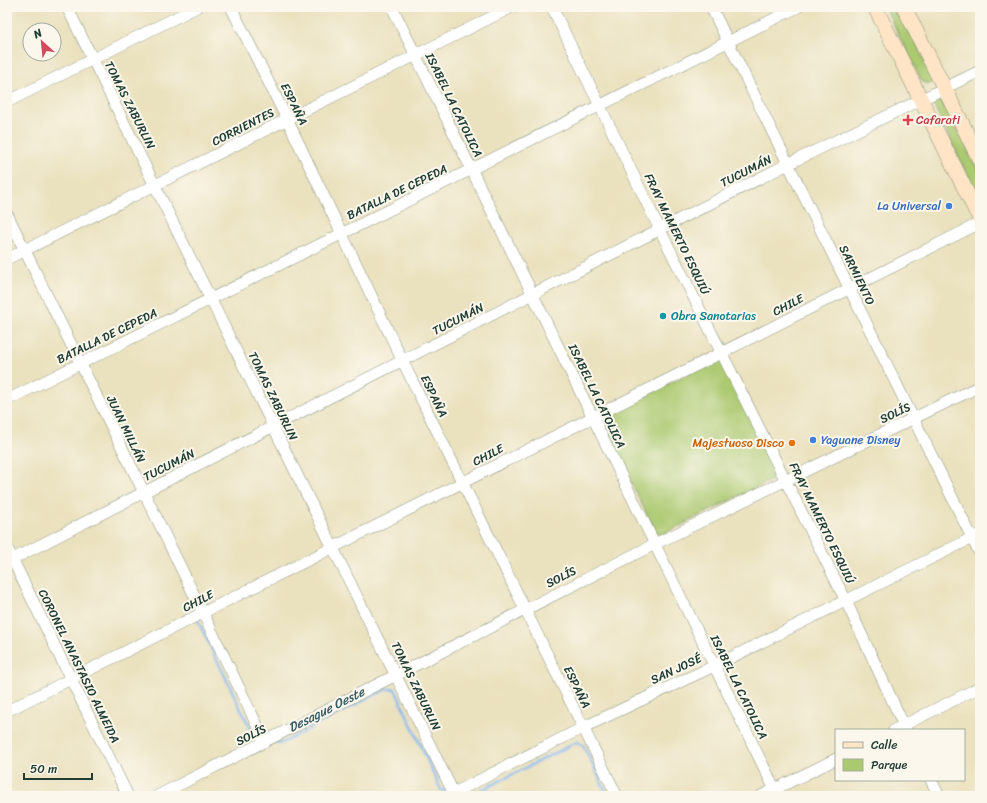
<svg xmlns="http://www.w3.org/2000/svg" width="987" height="803" viewBox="0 0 987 803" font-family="Sriracha,sans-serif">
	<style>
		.green { fill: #abc970; stroke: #658352 }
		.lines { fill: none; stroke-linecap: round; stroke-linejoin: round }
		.stream { stroke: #81b7f0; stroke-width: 2.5 }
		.street-casing { stroke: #848f79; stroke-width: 12 }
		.secondary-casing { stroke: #848f79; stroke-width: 16 }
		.street { stroke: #fff; stroke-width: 11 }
		.secondary { stroke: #ffe4c6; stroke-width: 15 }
		.health-dot { fill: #e0444e; stroke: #fbf7ec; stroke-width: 1.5 }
		.shop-dot { fill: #3f7fe0; stroke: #fbf7ec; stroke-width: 1.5 }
		.culture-dot { fill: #0f9aa8; stroke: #fbf7ec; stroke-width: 1.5 }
		.food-dot { fill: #e8710a; stroke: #fbf7ec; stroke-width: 1.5 }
		.labels { text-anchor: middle; stroke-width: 4; stroke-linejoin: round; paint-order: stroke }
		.street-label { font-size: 12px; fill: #1f3d34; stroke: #fbf7ec }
		.health-label { font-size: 12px; fill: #be3a42; stroke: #fbf7ec; text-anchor: start }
		.shop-label { font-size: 12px; fill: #366cbe; stroke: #fbf7ec; text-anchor: end }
		.culture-label { font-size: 12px; fill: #0d838f; stroke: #fbf7ec; text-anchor: start }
		.food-label { font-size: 12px; fill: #c56008; stroke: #fbf7ec; text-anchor: end }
		.water-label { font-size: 13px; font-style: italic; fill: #385c63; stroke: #fbf7ec }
	</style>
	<rect width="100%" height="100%" fill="#fbf7ec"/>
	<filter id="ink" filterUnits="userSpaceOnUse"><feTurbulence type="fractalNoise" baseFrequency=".025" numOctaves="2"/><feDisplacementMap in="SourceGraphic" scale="8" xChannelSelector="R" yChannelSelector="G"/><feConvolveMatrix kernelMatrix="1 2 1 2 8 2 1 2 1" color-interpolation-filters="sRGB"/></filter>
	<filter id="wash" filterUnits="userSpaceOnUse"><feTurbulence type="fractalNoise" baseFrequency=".012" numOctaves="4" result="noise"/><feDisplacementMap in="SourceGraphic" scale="16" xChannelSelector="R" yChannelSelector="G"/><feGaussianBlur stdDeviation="0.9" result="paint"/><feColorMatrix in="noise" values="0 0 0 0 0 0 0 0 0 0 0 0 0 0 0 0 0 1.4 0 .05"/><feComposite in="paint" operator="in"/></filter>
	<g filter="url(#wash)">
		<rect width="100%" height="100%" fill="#eae1be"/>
		<g class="green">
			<polygon points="885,7 898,7 933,78 930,84 922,82"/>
			<polygon points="938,100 944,102 980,174 980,201 934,106"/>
			<polygon points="716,359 722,362 776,471 773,479 663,534 657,534 601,423 601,419"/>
		</g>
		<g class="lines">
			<g class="stream">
				<polyline points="198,621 256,740 260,740"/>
				<polyline points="273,742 282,743 387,689 395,689 441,790 447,791"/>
				<polyline points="462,794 472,795 577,742 583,745 608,796"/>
			</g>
		</g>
	</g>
	<g filter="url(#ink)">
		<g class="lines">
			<defs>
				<g id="street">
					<polyline points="67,7 455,796"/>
					<polyline points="231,7 287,119 403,362 617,796"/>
					<polyline points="392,7 778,796"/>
					<polyline points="552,7 660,230 845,599 906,730"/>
					<polyline points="711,7 980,554"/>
					<polyline points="7,102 197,7"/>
					<path d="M7,214C93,390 181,565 265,742"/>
					<polyline points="7,259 512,7"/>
					<polyline points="7,400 798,7"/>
					<polyline points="7,548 128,796"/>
					<polyline points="7,562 788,164 980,71"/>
					<polyline points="7,711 980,223"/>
					<polyline points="894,730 980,687"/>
					<polyline points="931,780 939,796"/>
					<polyline points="157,796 655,544 980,386"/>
					<polyline points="448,796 582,728 714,666 980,534"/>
					<polyline points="761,796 836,759"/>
				</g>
				<g id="secondary">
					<polyline points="875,7 980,219"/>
					<polyline points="904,7 980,160"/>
				</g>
			</defs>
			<use href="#street" class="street-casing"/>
			<use href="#secondary" class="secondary-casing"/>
			<use href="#street" class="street"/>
			<use href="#secondary" class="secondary"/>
		</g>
	</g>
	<path class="health-dot" d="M906 114h4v4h4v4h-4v4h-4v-4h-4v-4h4z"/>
	<g class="shop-dot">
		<circle cx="949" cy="206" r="4"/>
		<circle cx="813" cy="440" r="4"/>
	</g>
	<circle class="culture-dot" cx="663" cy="316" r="4"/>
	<circle class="food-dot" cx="792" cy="443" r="4"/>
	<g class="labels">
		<g class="street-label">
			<text transform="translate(294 104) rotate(64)" y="4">ESPAÑA</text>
			<text transform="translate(130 105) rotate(63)" y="4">TOMAS ZABURLIN</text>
			<text transform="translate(454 105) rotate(64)" y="4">ISABEL LA CATOLICA</text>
			<text transform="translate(243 127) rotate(-27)" y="4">CORRIENTES</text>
			<text transform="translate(746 171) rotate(-27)" y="4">TUCUMÁN</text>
			<text transform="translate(397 192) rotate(-26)" y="4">BATALLA DE CEPEDA</text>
			<text transform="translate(677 234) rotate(64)" y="4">FRAY MAMERTO ESQUIÚ</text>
			<text transform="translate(857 275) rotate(64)" y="4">SARMIENTO</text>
			<text transform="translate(788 305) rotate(-27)" y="4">CHILE</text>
			<text transform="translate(458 319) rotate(-27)" y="4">TUCUMÁN</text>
			<text transform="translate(107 336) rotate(-26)" y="4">BATALLA DE CEPEDA</text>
			<text transform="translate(273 396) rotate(64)" y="4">TOMAS ZABURLIN</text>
			<text transform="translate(434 396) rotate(64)" y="4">ESPAÑA</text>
			<text transform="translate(597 396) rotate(64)" y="4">ISABEL LA CATOLICA</text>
			<text transform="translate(895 413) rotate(-26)" y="4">SOLÍS</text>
			<text transform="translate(126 429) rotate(64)" y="4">JUAN MILLÁN</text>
			<text transform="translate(488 455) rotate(-27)" y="4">CHILE</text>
			<text transform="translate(169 465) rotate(-27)" y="4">TUCUMÁN</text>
			<text transform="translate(822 523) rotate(64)" y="4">FRAY MAMERTO ESQUIÚ</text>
			<text transform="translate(561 577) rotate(-27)" y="4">SOLÍS</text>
			<text transform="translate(198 601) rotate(-27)" y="4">CHILE</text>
			<text transform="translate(79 666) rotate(64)" y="4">CORONEL ANASTASIO ALMEIDA</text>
			<text transform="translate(676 669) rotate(-25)" y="4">SAN JOSÉ</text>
			<text transform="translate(416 686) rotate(64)" y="4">TOMAS ZABURLIN</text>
			<text transform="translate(577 687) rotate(64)" y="4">ESPAÑA</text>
			<text transform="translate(739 687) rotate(64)" y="4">ISABEL LA CATOLICA</text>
			<text transform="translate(251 735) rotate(-27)" y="4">SOLÍS</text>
		</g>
		<g class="health-label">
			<text x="916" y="124">Cafarati</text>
		</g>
		<g class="shop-label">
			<text x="941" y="210">La Universal</text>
			<text x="821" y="444" text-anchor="start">Yaguane Disney</text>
		</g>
		<g class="culture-label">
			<text x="671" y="320">Obra Sanotarias</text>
		</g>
		<g class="food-label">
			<text x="784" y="447">Majestuoso Disco</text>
		</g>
		<g class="water-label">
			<text transform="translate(326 709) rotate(-27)" y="5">Desague Oeste</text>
		</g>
	</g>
	<rect width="987" height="803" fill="none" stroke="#fbf7ec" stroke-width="24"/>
	<rect x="835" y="729" width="130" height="52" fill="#fbf7ec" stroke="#a3ada2"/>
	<rect x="843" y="742" width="20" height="6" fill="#ffe4c6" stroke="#a3ada2"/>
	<text x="871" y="749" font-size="12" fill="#1f3d34">Calle</text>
	<rect x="843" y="759" width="20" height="12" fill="#abc970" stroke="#a3ada2"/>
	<text x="871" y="769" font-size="12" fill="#1f3d34">Parque</text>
	<g transform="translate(42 42) rotate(333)"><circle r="19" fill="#fbf7ec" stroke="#a3ada2"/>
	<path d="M0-3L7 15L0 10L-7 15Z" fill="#d1495b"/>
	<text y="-6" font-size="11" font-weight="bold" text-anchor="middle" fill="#1f3d34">N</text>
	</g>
	<path d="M24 773v6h68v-6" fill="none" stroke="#1f3d34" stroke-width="2"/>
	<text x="30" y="773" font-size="12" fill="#1f3d34" stroke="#fbf7ec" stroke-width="3" paint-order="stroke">50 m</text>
</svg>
